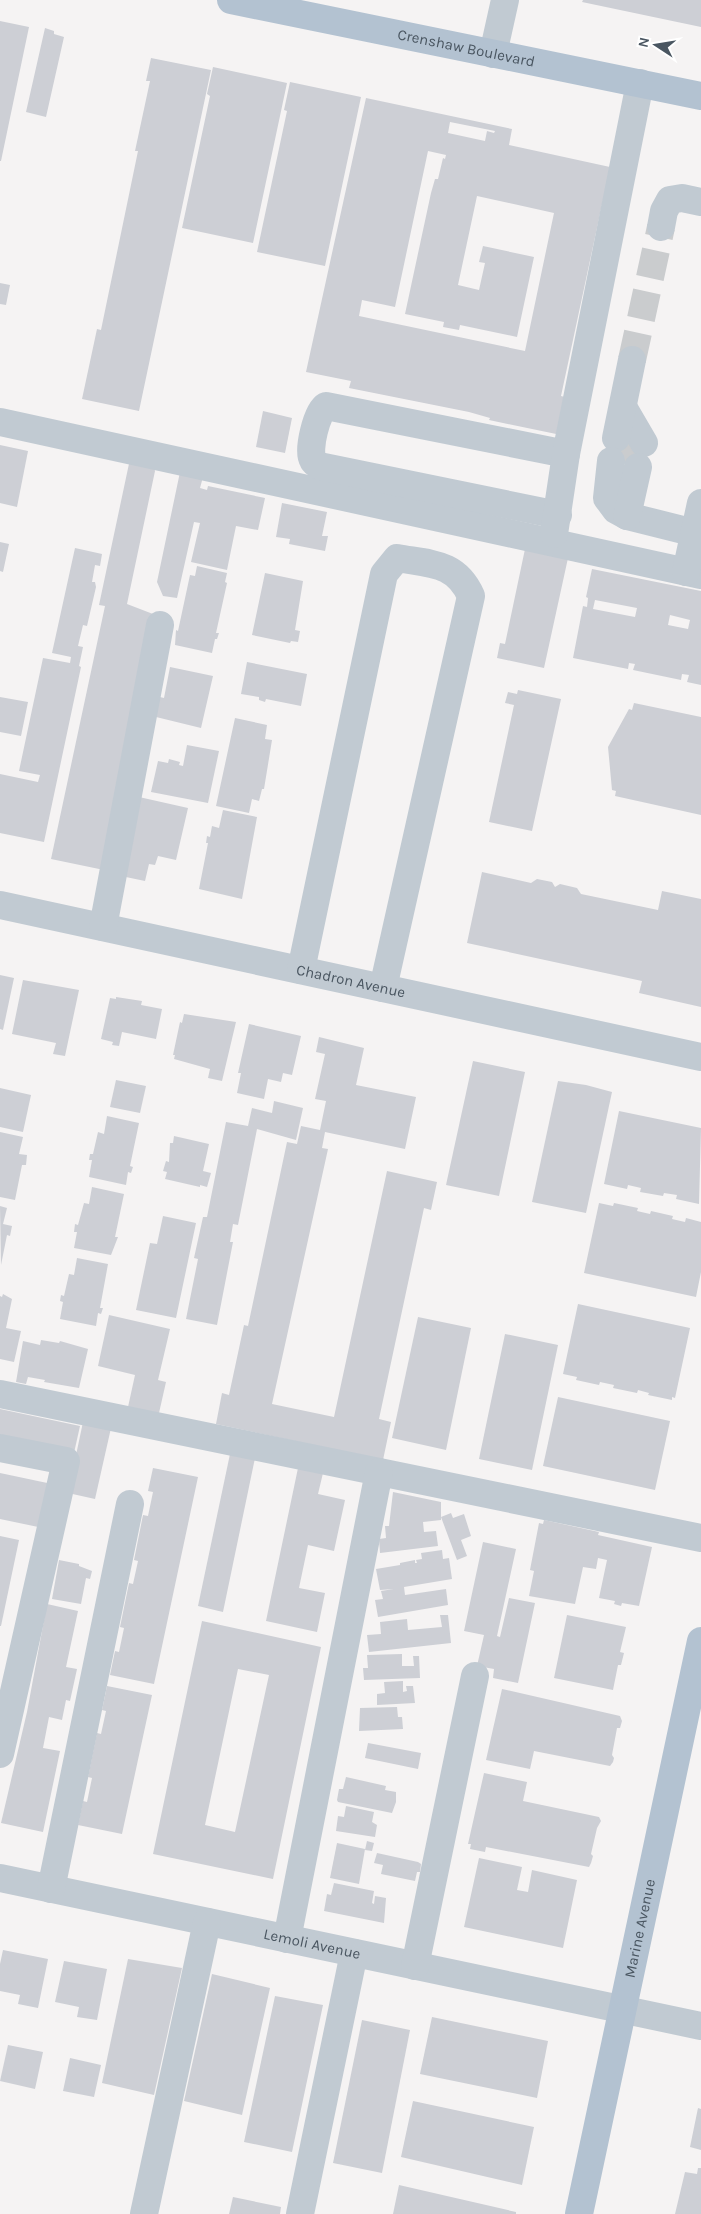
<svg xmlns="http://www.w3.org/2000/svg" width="701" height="2214" viewBox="0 0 701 2214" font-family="Karla,sans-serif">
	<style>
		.building { fill: #cdcfd5; fill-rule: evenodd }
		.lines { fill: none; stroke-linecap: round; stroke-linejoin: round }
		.minor-tunnel { stroke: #caccce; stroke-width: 28; stroke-dasharray: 28 14; stroke-linecap: butt }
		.minor { stroke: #c1cad2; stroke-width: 28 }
		.major { stroke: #b3c2d1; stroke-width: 28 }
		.labels { text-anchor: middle; stroke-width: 4.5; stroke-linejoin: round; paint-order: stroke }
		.street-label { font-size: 15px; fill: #4a5661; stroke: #fff }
	</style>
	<rect width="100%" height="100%" fill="#f5f3f3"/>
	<g class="building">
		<polygon points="583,0 701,0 701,27 582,2"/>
		<polygon points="0,21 29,27 1,161 0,161"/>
		<polygon points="45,28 54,31 54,34 64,37 46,117 26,112"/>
		<polygon points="151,58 211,70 139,411 82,399 97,329 101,330 138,151 135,151 150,81 146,81"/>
		<polygon points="213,67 287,83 253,243 182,228 210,96 207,94"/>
		<polygon points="290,82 361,97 325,266 257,252 287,111 284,110"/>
		<path d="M366,98L512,129L509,145L610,167L561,396L569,398L561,435L489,420L490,418L469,412L349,388L351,381L306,372ZM450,122L495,131L494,133L487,131L485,141L448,133ZM428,151L446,155L445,159L443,158L438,179H435L431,193L405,314L444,322L443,327L459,330L460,325L517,337L534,257L483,246L479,262L485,263L479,290L458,285L477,196L554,213L525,351L359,316L362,300L395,307Z"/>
		<polygon points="0,283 10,285 6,305 0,304"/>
		<polygon points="263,411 292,418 285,453 256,447"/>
		<polygon points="0,445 28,451 17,507 0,503"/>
		<polygon points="130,459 153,464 155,471 127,604 153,614 104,870 51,859 105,606 99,605"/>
		<polygon points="180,472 203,477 200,488 207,490 208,486 265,498 258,530 236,526 227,570 191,562 200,523 194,522 177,598 163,596 157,582"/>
		<polygon points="282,503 327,512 322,536 328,536 325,551 289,544 290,539 276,537"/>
		<polygon points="0,542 9,544 3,572 0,571"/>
		<polygon points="75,548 102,554 100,566 95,565 92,582 95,582 96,587 87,626 83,625 78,646 83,647 79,666 81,667 44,842 0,833 0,774 38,782 40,775 19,771 43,658 70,663 71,657 52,653"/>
		<polygon points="525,549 568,558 544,668 497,658 500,643 505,644"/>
		<polygon points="197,566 227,573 225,582 227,583 216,633 219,633 217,639 215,639 212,653 175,645 176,630 178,631 190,575 195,576"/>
		<path d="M592,569L701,591V685L687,682L689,675L682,674L681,680L633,670L635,664L629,663L628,669L573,658L583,606L587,607L588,598L586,597ZM595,600L637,608L635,617L593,609ZM670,615L690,620L688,629L668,625Z"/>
		<polygon points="265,573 303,581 295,630 300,631 298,642 291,641 290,643 252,635"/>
		<polygon points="247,662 307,674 301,706 266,699 265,702 259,700 259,697 241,694"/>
		<polygon points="170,667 213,676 201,728 152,716 156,696 164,698"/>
		<polygon points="518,690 561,699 532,831 489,822 514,705 505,703 508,692 517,694"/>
		<polygon points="0,697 28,702 21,736 0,732"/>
		<polygon points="634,703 701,717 701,815 615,796 616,791 612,790 608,747 629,709 632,710"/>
		<polygon points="235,718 267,725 265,739 272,740 264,789 262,789 259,801 252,799 249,813 216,806"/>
		<polygon points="187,745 219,751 208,803 151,792 158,761 168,763 169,759 180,762 179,765 183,766"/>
		<polygon points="139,797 188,808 176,860 158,856 155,865 149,864 145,881 121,876"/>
		<polygon points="223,810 257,817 242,899 199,889 208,843 206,843 207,836 210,837 212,826 219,828"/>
		<polygon points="482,872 531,883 537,879 552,882 555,887 560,884 577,888 581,894 658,910 662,891 701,899 701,1007 639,993 642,981 467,943"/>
		<polygon points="0,975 14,978 3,1030 0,1029"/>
		<polygon points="23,980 79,990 65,1056 53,1054 56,1043 12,1034"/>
		<polygon points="116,997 142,1001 141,1005 162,1009 156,1039 122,1032 119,1046 112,1045 113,1042 101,1039 110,998 116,999"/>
		<polygon points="184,1014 236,1022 222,1081 208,1078 210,1069 174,1059 175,1055 173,1055 180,1022 182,1023"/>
		<polygon points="249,1024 301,1036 292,1075 283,1073 281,1082 268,1079 264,1099 237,1093 241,1073 238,1073"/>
		<polygon points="319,1037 364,1048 356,1085 416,1097 405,1149 325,1132 322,1148 328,1149 272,1404 334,1417 387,1171 437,1182 431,1210 424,1208 379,1419 391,1422 383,1460 216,1424 222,1393 229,1395 244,1325 248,1326 287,1142 297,1144 301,1126 320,1130 326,1101 315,1099 325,1054 316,1052"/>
		<polygon points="473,1061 525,1072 499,1196 446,1185"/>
		<polygon points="116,1080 146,1086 140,1113 110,1107"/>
		<polygon points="558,1081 586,1085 612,1092 586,1213 532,1202"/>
		<polygon points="0,1088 31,1095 23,1132 0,1127"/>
		<polygon points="274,1101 303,1108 296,1140 257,1129 238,1225 233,1224 230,1242 233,1242 217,1325 186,1319 198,1259 194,1258 203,1217 207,1217 226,1122 248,1126 252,1108 272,1113"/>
		<polygon points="619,1111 701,1128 699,1204 676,1199 677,1195 664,1193 663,1196 640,1192 641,1188 628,1185 627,1189 604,1184"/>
		<polygon points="107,1116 139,1123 130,1166 133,1167 131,1173 128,1172 126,1185 89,1177 92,1160 89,1160 90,1154 93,1154 98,1132 104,1134"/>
		<polygon points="0,1132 23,1137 19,1154 27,1155 26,1165 22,1165 15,1200 0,1197"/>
		<polygon points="174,1136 209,1144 203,1171 211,1173 207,1187 200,1185 200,1187 165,1179 167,1172 163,1171 166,1161 169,1162 170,1143 173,1143"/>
		<polygon points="92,1187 124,1194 115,1237 118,1237 111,1255 74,1248 77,1232 74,1232 75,1224 78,1225 84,1203 89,1204"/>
		<polygon points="599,1203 613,1206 614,1203 638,1208 637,1211 650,1214 651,1211 673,1216 672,1219 685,1222 686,1218 701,1222 701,1272 696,1297 584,1273"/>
		<polygon points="0,1206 7,1208 3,1224 12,1226 10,1236 7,1235 1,1265"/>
		<polygon points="163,1216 196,1223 176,1318 136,1310 150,1243 157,1244"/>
		<polygon points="77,1258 108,1264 100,1308 103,1308 101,1314 98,1313 96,1326 60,1319 63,1302 60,1301 61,1295 64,1296 69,1274 74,1275"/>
		<polygon points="3,1294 12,1299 6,1328 21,1331 14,1362 0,1359 0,1296 2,1297"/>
		<polygon points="578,1304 690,1328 675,1398 672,1397 672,1400 648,1395 649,1393 638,1390 637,1393 613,1388 614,1385 600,1382 599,1385 576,1380 577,1377 563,1374"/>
		<polygon points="109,1315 170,1329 158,1380 166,1382 159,1413 128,1407 135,1375 98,1366"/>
		<polygon points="418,1317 471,1328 446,1450 392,1438"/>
		<polygon points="505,1334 558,1345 532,1470 479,1459"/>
		<polygon points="41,1340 59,1343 60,1341 88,1349 79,1388 44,1382 45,1380 28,1377 26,1384 16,1382 23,1341 40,1345"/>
		<polygon points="558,1397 670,1421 655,1490 543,1466"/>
		<polygon points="0,1409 80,1426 74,1453 0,1437"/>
		<polygon points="83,1422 111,1428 95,1499 68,1493"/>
		<polygon points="230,1454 255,1458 223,1612 198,1606"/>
		<polygon points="153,1468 198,1477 154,1684 110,1675 115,1651 119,1652 124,1628 120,1627 129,1583 133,1584 138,1561 134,1560 143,1515 148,1516 153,1492 148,1491"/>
		<polygon points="298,1468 323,1473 318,1494 345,1500 334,1551 308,1545 299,1588 325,1593 317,1632 266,1621"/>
		<polygon points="0,1473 52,1484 43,1528 0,1519"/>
		<polygon points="393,1492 441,1502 441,1520 423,1522 424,1532 436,1531 438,1546 380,1553 379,1539 386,1538 385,1526 389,1526"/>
		<polygon points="451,1513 453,1518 464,1514 471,1536 461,1540 467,1556 457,1560 441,1517"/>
		<polygon points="544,1520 599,1532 598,1535 652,1547 639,1606 622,1603 621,1606 614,1604 615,1601 599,1598 607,1560 598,1558 596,1569 583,1567 575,1604 529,1596 534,1571 530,1570 539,1523 543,1524"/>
		<polygon points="0,1536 19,1540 1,1626 0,1626"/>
		<polygon points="483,1542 516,1549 497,1636 500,1637 509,1598 535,1603 518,1683 493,1678 494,1669 477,1666 484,1635 464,1631"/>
		<polygon points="442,1550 443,1559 449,1558 452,1579 404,1587 405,1595 446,1589 448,1605 378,1617 375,1600 383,1599 381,1591 394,1589 380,1590 376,1569 400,1565 400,1563 415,1560 415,1563 417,1563 416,1560 422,1559 421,1553"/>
		<polygon points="59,1560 79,1564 79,1566 92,1571 90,1579 86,1578 81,1604 52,1599"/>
		<polygon points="47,1604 78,1611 66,1667 77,1669 70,1701 66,1700 62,1720 49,1717 43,1748 60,1751 43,1832 1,1823 27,1712"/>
		<polygon points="440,1615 448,1615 451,1643 369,1652 367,1635 381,1634 380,1622 407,1619 408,1630 442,1627"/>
		<polygon points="567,1615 626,1627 620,1652 624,1653 621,1665 618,1665 613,1690 554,1678"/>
		<path d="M202,1621L321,1647L273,1879L153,1854ZM238,1669L269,1675L235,1832L205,1825Z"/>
		<polygon points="402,1654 402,1666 414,1666 413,1656 419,1656 420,1678 364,1680 363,1668 368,1668 367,1655"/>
		<polygon points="403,1681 403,1692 407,1691 406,1686 413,1686 415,1703 377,1705 377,1694 385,1693 384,1682"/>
		<polygon points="107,1686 152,1695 122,1834 78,1825 83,1801 87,1802 92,1778 88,1777 97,1733 101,1734 106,1711 102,1710"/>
		<polygon points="502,1689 620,1716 622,1721 620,1728 617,1728 612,1755 614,1758 613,1762 610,1766 534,1751 530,1769 486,1760"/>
		<polygon points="397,1707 398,1717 402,1717 403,1729 359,1731 360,1708"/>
		<polygon points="368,1743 421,1753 418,1769 365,1758"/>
		<polygon points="484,1773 527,1782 523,1801 599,1817 601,1821 597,1828 591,1854 593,1856 591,1863 589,1867 486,1847 485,1852 470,1849 471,1844 468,1844"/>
		<polygon points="346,1777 386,1786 385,1790 396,1792 396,1802 392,1813 338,1802 337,1800 339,1789 343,1789"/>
		<polygon points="346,1806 374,1812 372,1822 377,1825 375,1837 336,1831 338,1816 344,1817"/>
		<polygon points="367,1841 374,1843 372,1851 365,1850"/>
		<polygon points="337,1843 365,1849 359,1884 330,1878"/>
		<polygon points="377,1853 418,1862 421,1864 420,1872 417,1872 415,1881 381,1874 383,1865 374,1863"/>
		<polygon points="479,1858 522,1867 517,1890 528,1892 532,1870 577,1880 563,1948 464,1927"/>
		<polygon points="334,1883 374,1891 372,1903 374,1904 375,1896 386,1898 384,1923 324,1911 327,1894 331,1895"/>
		<polygon points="3,1950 48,1959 38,2008 18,2004 20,1995 0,1991 0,1964"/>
		<polygon points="128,1959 182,1968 154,2095 102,2083"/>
		<polygon points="64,1961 107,1969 97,2020 77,2017 79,2007 55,2002"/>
		<polygon points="212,1974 270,1988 242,2115 184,2101"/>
		<polygon points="275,1996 323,2005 292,2152 244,2142"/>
		<polygon points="432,2017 548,2041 537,2098 420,2074"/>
		<polygon points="362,2020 410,2030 382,2173 333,2163"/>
		<polygon points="8,2045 43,2052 35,2089 0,2081"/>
		<polygon points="70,2058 101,2065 94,2097 63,2091"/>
		<polygon points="413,2101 534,2127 522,2185 401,2157"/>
		<polygon points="698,2108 701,2109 701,2150 690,2147"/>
		<polygon points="698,2168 701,2168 701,2214 675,2214 685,2172 697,2174"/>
		<polygon points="399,2185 516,2212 516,2214 393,2214"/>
		<polygon points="233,2197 281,2207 280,2214 229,2214"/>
	</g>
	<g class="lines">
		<g class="minor-tunnel">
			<polyline points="632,360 661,227"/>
			<polyline points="625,464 630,441"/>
		</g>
		<g class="minor">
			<polyline points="493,54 505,0"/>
			<polyline points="661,227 664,211 670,200 682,198 701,202"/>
			<polyline points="623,407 644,443"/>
			<polyline points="0,422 701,575"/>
			<polyline points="616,438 632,360"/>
			<polyline points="611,461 607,498 616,510 627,516 695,533"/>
			<path d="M558,515L319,466C317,464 314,463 313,460C307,451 317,411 326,406L566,454"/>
			<polyline points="627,516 638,467"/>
			<polyline points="554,534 566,454 640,83"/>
			<polyline points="686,572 701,503"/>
			<path id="s1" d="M0,905L701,1057"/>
			<polyline points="103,927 160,625"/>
			<path d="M301,970L384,574L397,558C430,564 456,562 471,596L383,988"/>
			<polyline points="0,1394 701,1538"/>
			<polyline points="0,1448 66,1461 0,1754"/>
			<path id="s2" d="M0,1878L701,2026"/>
			<polyline points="51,1889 130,1504"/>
			<polyline points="287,1939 379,1472"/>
			<polyline points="415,1966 475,1676"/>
			<polyline points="144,2214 207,1922"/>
			<polyline points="300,2214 354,1953"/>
		</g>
		<g class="major">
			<path id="s3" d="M231,0L701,96"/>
			<path id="s4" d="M579,2214L701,1641"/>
		</g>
	</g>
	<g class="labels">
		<g class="street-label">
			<text dy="5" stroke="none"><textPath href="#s3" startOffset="240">Crenshaw Boulevard</textPath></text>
			<text dy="5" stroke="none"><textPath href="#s1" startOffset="359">Chadron Avenue</textPath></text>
			<text dy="5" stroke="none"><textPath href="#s4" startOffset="292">Marine Avenue</textPath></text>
			<text dy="5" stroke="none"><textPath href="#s2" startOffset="319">Lemoli Avenue</textPath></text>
		</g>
	</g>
	<g transform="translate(656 45) rotate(282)" stroke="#ffffff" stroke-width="4" paint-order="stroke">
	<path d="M0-4L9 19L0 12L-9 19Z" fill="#4a5661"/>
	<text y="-8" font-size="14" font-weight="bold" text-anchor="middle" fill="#4a5661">N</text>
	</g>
</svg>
